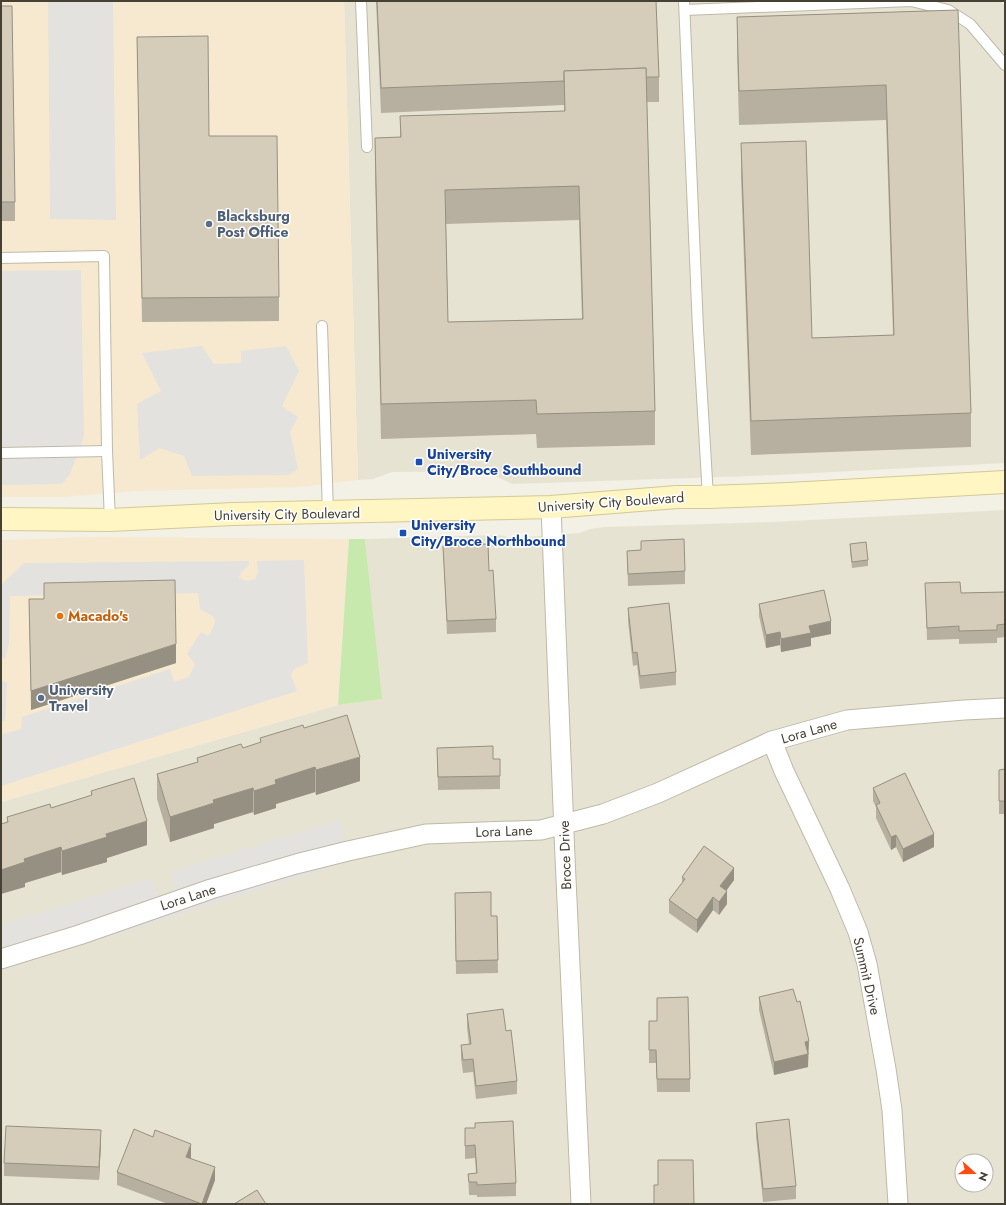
<svg xmlns="http://www.w3.org/2000/svg" width="1006" height="1205" viewBox="0 0 1006 1205" font-family="Jost,sans-serif">
	<style>
		.residential { fill: #e7e3d3; fill-rule: evenodd }
		.commercial { fill: #f6e9d0 }
		.green { fill: #c8e9ad }
		.parking { fill: #e4e2de }
		.lines { fill: none; stroke-linecap: round; stroke-linejoin: round }
		.lane-casing { stroke: #bfb9a8; stroke-width: 12 }
		.street-casing { stroke: #bfb9a8; stroke-width: 21 }
		.secondary-casing { stroke: #d5c994; stroke-width: 24 }
		.lane { stroke: #fff; stroke-width: 10 }
		.street { stroke: #fff; stroke-width: 19 }
		.secondary { stroke: #fff6c4; stroke-width: 22 }
		.wall { fill: #b7b0a0; fill-rule: evenodd }
		.shaded-wall { fill: #959082 }
		.building { fill: #d5cdba; stroke: #959082; fill-rule: evenodd }
		.service-dot { fill: #5c6f8a; stroke: #fff; stroke-width: 1.5 }
		.transit-dot { fill: #1a4fb4; stroke: #fff; stroke-width: 1.5 }
		.food-dot { fill: #e8710a; stroke: #fff; stroke-width: 1.5 }
		.labels { text-anchor: middle; stroke-width: 3; stroke-linejoin: round; paint-order: stroke }
		.service-label { font-size: 14px; font-weight: bold; fill: #4e5e75; stroke: #fff; text-anchor: start }
		.transit-label { font-size: 14px; font-weight: bold; fill: #164399; stroke: #fff; text-anchor: start }
		.street-label { font-size: 14px; fill: #464135; stroke: #fff }
		.food-label { font-size: 14px; font-weight: bold; fill: #c56008; stroke: #fff; text-anchor: start }
	</style>
	<rect width="100%" height="100%" fill="#f3f0e5"/>
	<g class="residential">
		<polygon points="344,1 1000,1 1005,6 1005,463 776,475 512,484 485,471 392,472 373,479 358,480"/>
		<path d="M1005,510V1204H1V802L338,705L381,699L365,539L498,535L505,536L512,538L580,533L590,529L605,527L771,522ZM962,1161H986V1185H962Z"/>
	</g>
	<g class="commercial">
		<polygon points="1,1 344,1 358,480 300,487 136,491 63,497 1,497"/>
		<polygon points="95,537 349,539 338,705 1,802 1,540"/>
	</g>
	<polygon class="green" points="349,539 365,539 382,699 338,705"/>
	<g class="parking">
		<polygon points="48,1 113,1 116,220 50,219"/>
		<polygon points="81,270 84,436 70,474 62,484 1,485 1,271"/>
		<polygon points="202,346 214,364 241,363 241,351 286,346 299,371 282,406 298,417 290,432 298,469 289,475 192,476 184,456 159,448 140,460 137,404 161,391 142,353"/>
		<polygon points="304,560 308,663 294,669 291,675 297,691 1,786 1,735 21,729 22,717 170,669 174,682 189,677 195,664 187,654 201,632 208,636 212,630 215,622 214,617 200,609 198,593 10,596 9,643 5,660 1,656 1,585 24,563 249,561 249,565 241,572 239,577 243,580 249,581 255,579 258,573 257,561"/>
		<polygon points="1,680 7,683 5,721 1,721"/>
		<polygon points="339,820 351,861 1,971 1,925 150,878 157,895 160,896 171,892 175,887 171,872"/>
	</g>
	<g class="lines">
		<defs>
			<g id="lane">
				<polyline points="361,1 367,147"/>
				<polyline points="684,1 698,329 708,497"/>
				<polyline points="685,10 911,1 948,10 970,24 1005,65"/>
				<polyline points="1,258 104,256 107,451 110,520"/>
				<polyline points="322,326 328,513"/>
				<polyline points="1,453 107,451"/>
			</g>
			<g id="street">
				<polyline points="551,507 565,857 581,1204"/>
				<polyline points="772,741 784,771 840,889 858,932 867,964 886,1069 892,1110 898,1204"/>
				<polyline points="1,959 79,935 211,889 296,864 348,851 426,834 541,830 603,814 658,793 772,741 847,720 964,710 1005,708"/>
			</g>
			<polyline id="secondary" points="1,519 110,520 233,514 551,507 677,497 708,497 788,494 1005,482"/>
		</defs>
		<use href="#lane" class="lane-casing"/>
		<use href="#street" class="street-casing"/>
		<use href="#secondary" class="secondary-casing"/>
		<use href="#lane" class="lane"/>
		<use href="#street" class="street"/>
		<use href="#secondary" class="secondary"/>
	</g>
	<g class="wall">
		<path d="M376,1H656L659,77V102H647L655,411V445L537,448L536,434L381,439L375,172V138L400,137V116L564,111V105L381,113ZM579,220L582,319L448,322L446,224Z"/>
		<polygon points="1,6 15,202 15,221 1,221"/>
		<polygon points="958,10 971,413 971,447 751,455 741,177 741,143 812,338 893,335 886,120 739,125 737,51 737,17"/>
		<polygon points="137,37 209,136 279,297 279,321 142,322"/>
		<polygon points="641,541 685,571 685,584 628,586 627,551 641,550"/>
		<polygon points="850,544 868,560 868,566 852,568 850,551"/>
		<polygon points="443,546 489,571 496,619 496,632 447,634"/>
		<polygon points="925,583 961,593 1005,592 1005,637 997,638 997,643 959,644 959,639 927,640"/>
		<polygon points="29,599 176,663 31,710"/>
		<polygon points="759,604 831,634 811,638 811,646 781,652 780,645 766,648 759,616"/>
		<polygon points="628,608 676,672 676,685 640,689 637,665 633,666 628,621"/>
		<polygon points="304,728 360,781 316,795 315,792 276,804 276,808 254,815 253,812 214,824 214,828 170,842 157,799 157,774 197,762 197,758 243,748 260,743 260,738"/>
		<polygon points="437,748 493,759 500,759 500,789 438,790"/>
		<polygon points="1005,769 1005,814 999,814 999,770"/>
		<polygon points="873,788 934,847 903,862 896,847 891,850 876,818 876,807 873,801"/>
		<polygon points="91,791 147,845 107,858 107,862 62,875 61,872 25,883 25,887 7,822 7,817 51,808 91,796"/>
		<polygon points="682,877 734,880 726,891 727,904 719,915 713,910 697,933 669,913 669,900 682,883"/>
		<polygon points="455,906 491,916 497,916 498,973 456,974"/>
		<polygon points="759,997 809,1054 808,1054 808,1067 774,1075 759,1010"/>
		<polygon points="467,1014 506,1031 517,1081 517,1094 476,1099 473,1072 463,1073 461,1058 461,1045 469,1045 467,1027"/>
		<polygon points="649,1021 690,1079 690,1092 657,1092 656,1063 649,1063"/>
		<polygon points="756,1123 796,1186 796,1199 763,1202 756,1136"/>
		<polygon points="465,1128 516,1183 516,1196 477,1197 477,1195 469,1195 468,1174 476,1173 475,1158 465,1159"/>
		<polygon points="101,1143 99,1180 4,1176 4,1163"/>
		<polygon points="191,1157 191,1158 215,1180 206,1204 168,1204 117,1185 117,1172"/>
	</g>
	<g class="shaded-wall">
		<polygon points="831,621 831,634 811,638 811,646 781,652 781,639 809,626"/>
		<polygon points="780,632 780,645 766,648 766,635"/>
		<polygon points="176,644 176,663 31,710 31,691"/>
		<polygon points="360,757 360,781 316,795 316,770"/>
		<polygon points="315,767 315,792 276,804 276,808 254,815 254,791 275,780"/>
		<polygon points="253,788 253,812 214,824 214,828 170,842 170,817 213,800"/>
		<polygon points="147,821 147,845 107,858 107,862 62,875 62,851 106,834"/>
		<polygon points="934,834 934,847 903,862 903,849"/>
		<polygon points="896,835 896,847 891,850 891,837"/>
		<polygon points="61,847 61,872 25,883 25,887 1,894 1,870 24,859"/>
		<polygon points="734,868 734,880 720,899 720,886"/>
		<polygon points="727,891 727,904 719,915 719,902"/>
		<polygon points="713,897 713,910 697,933 697,920"/>
		<polygon points="809,1041 808,1067 774,1075 774,1062 805,1042"/>
		<polygon points="101,1130 101,1143 99,1180 99,1167"/>
		<polygon points="191,1144 191,1157 186,1169 186,1157"/>
		<polygon points="215,1167 215,1180 206,1204 202,1204"/>
	</g>
	<g class="building">
		<polygon points="377,1 656,1 659,77 646,77 646,68 564,71 564,81 381,88"/>
		<polygon points="1,6 12,6 15,202 1,202"/>
		<polygon points="958,10 971,413 751,421 741,143 806,141 812,338 894,335 886,85 739,91 737,17"/>
		<polygon points="208,36 209,136 277,136 279,297 142,298 137,37"/>
		<path d="M646,68L655,411L537,414L536,400L381,404L375,138L401,137L400,116L565,111L564,71ZM579,186L583,319L448,322L445,190Z"/>
		<polygon points="684,539 685,571 628,574 627,551 641,550 641,541"/>
		<polygon points="866,542 868,560 852,562 850,544"/>
		<polygon points="488,544 489,571 493,570 496,619 447,621 443,546"/>
		<polygon points="175,580 176,644 31,691 29,599 44,599 44,583"/>
		<polygon points="960,582 961,593 1005,592 1005,624 997,625 997,630 959,631 959,626 927,628 925,583"/>
		<polygon points="824,590 831,621 809,626 811,633 781,639 780,632 766,635 759,604"/>
		<polygon points="669,603 676,672 640,676 637,652 633,653 628,608"/>
		<polygon points="347,715 360,757 316,770 315,767 275,780 276,784 254,791 253,788 213,800 214,803 170,817 157,774 198,762 197,758 241,744 243,748 261,742 260,738 303,725 304,728"/>
		<polygon points="493,746 493,759 500,759 500,776 438,777 437,748"/>
		<polygon points="1005,769 1005,801 999,801 999,770"/>
		<polygon points="905,773 934,834 903,849 896,835 891,837 876,805 880,803 873,788"/>
		<polygon points="134,778 147,821 106,834 107,837 62,851 61,847 24,859 25,862 1,870 1,824 8,822 7,817 50,804 51,808 92,795 91,791"/>
		<polygon points="704,846 734,868 720,886 727,891 719,902 713,897 697,920 669,900 685,879 682,877"/>
		<polygon points="491,892 491,916 497,916 498,960 456,961 455,893"/>
		<polygon points="793,989 797,1002 800,1001 809,1041 805,1042 808,1054 774,1062 759,997"/>
		<polygon points="688,997 690,1079 657,1079 656,1050 649,1050 649,1021 657,1021 657,998"/>
		<polygon points="503,1009 506,1031 511,1030 517,1081 476,1086 473,1059 463,1060 461,1045 471,1044 467,1014"/>
		<polygon points="789,1119 796,1186 763,1189 756,1123"/>
		<polygon points="513,1121 516,1183 477,1185 477,1182 469,1182 468,1174 477,1173 475,1145 465,1146 465,1128 475,1128 475,1123"/>
		<polygon points="6,1126 101,1130 99,1167 4,1163"/>
		<polygon points="134,1129 153,1137 155,1130 191,1144 186,1157 215,1167 202,1204 117,1172"/>
		<polygon points="658,1160 693,1160 694,1204 654,1204 654,1185 658,1185"/>
		<polygon points="257,1190 266,1204 234,1204"/>
	</g>
	<g class="service-dot">
		<circle cx="209" cy="224" r="4"/>
		<circle cx="41" cy="698" r="4"/>
	</g>
	<g class="transit-dot">
		<rect x="415" y="458" width="8" height="8" rx="2"/>
		<rect x="399" y="529" width="8" height="8" rx="2"/>
	</g>
	<circle class="food-dot" cx="60" cy="616" r="4"/>
	<g class="labels">
		<g class="service-label">
			<text x="217" y="221">Blacksburg<tspan x="217" dy="16">Post Office</tspan></text>
			<text x="49" y="695">University<tspan x="49" dy="16">Travel</tspan></text>
		</g>
		<g class="transit-label">
			<text x="427" y="459">University<tspan x="427" dy="16">City/Broce Southbound</tspan></text>
			<text x="411" y="530">University<tspan x="411" dy="16">City/Broce Northbound</tspan></text>
		</g>
		<g class="street-label">
			<text transform="translate(611 502) rotate(-4)" y="5">University City Boulevard</text>
			<text transform="translate(287 514) rotate(-1)" y="5">University City Boulevard</text>
			<text transform="translate(809 731) rotate(-16)" y="5">Lora Lane</text>
			<text transform="translate(504 831) rotate(-2)" y="5">Lora Lane</text>
			<text transform="translate(565 855) rotate(-92)" y="5">Broce Drive</text>
			<text transform="translate(188 897) rotate(-18)" y="5">Lora Lane</text>
			<text transform="translate(867 976) rotate(77)" y="5">Summit Drive</text>
		</g>
		<g class="food-label">
			<text x="68" y="621">Macado's</text>
		</g>
	</g>
	<rect width="1006" height="1205" fill="none" stroke="#464135" stroke-width="4"/>
	<g transform="translate(974 1173) rotate(111)"><circle r="19" fill="#ffffff" stroke="#b5b3ae"/>
	<path d="M0-3L7 15L0 10L-7 15Z" fill="#ff4a11"/>
	<text y="-6" font-size="11" font-weight="bold" text-anchor="middle" fill="#464135">N</text>
	</g>
</svg>
